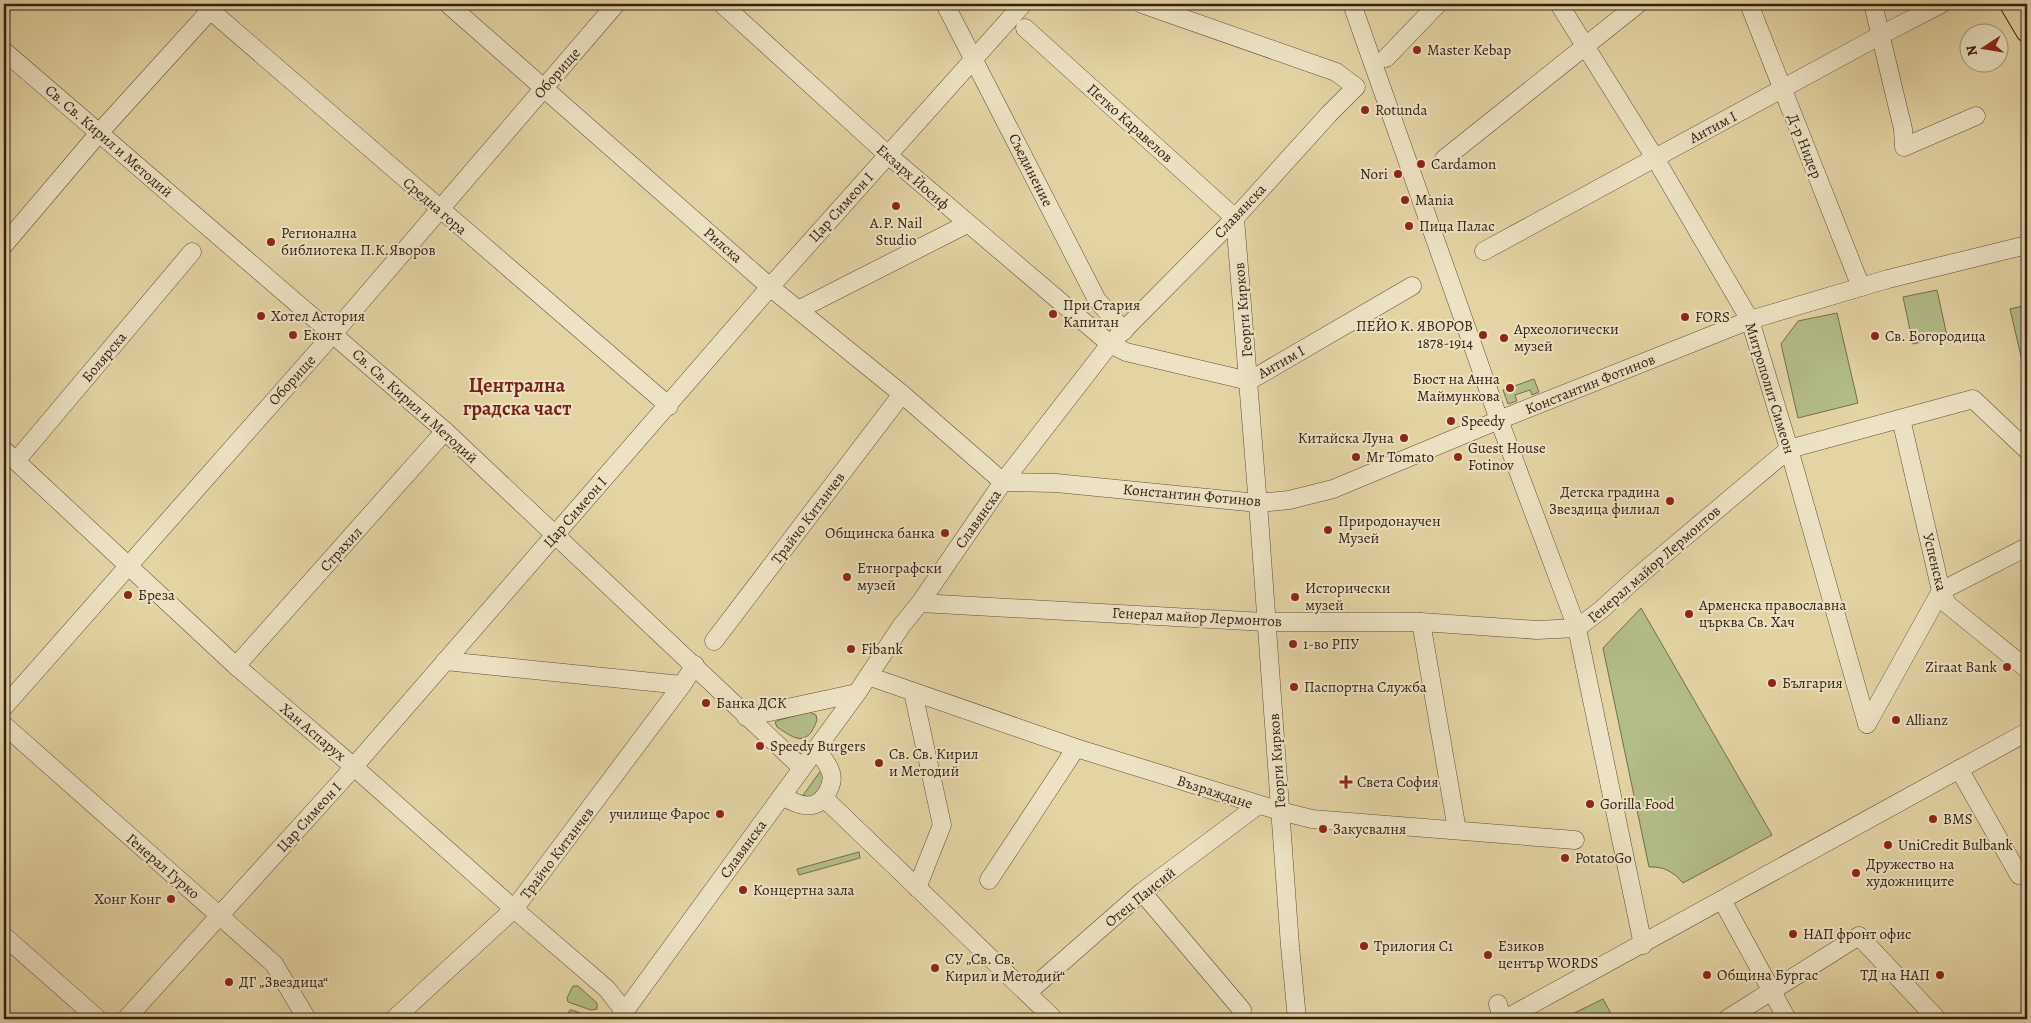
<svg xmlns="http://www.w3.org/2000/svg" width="2031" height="1023" viewBox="0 0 2031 1023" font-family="Alegreya,serif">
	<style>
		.green { fill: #b3bd86; stroke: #726e4d }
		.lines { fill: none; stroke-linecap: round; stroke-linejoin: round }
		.minor-casing { stroke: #5e4d38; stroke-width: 19 }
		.major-casing { stroke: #322014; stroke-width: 24 }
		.minor { stroke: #ede3c4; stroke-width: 18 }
		.major { stroke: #e4d4a4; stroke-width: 22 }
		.poi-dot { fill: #8f2418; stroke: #ede3c4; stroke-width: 2 }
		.labels { text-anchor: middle; stroke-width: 4; stroke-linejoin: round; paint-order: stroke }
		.poi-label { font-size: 15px; fill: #322014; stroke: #ede3c4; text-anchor: start }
		.street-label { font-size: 15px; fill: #322014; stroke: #ede3c4 }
		.district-label { font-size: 20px; font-weight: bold; fill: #7a1f14; stroke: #ede3c4 }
	</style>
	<rect width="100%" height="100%" fill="#e4d4a4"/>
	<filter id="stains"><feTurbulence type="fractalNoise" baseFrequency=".004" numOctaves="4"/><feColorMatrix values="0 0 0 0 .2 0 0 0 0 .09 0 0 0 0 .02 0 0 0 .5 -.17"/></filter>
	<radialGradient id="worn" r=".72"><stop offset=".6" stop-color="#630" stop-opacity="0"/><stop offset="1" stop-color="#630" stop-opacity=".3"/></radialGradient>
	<g class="green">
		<polygon points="1937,290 1947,336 1913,344 1903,297"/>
		<polygon points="2027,305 2027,382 2010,309"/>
		<polygon points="1837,313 1858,403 1798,418 1781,344 1798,321"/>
		<polygon points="1534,379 1539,392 1532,395 1530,390 1515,395 1517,401 1508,404 1503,390"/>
		<path d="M1641,608L1772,835L1683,883C1674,872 1663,866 1649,867L1603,648Z"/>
		<path d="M809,712L816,715L817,720C807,748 795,739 777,727L775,722L779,720Z"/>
		<polygon points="822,769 827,774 815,799 801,798"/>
		<polygon points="859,852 860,858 799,875 797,869"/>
		<polygon points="573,986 578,986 597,1003 597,1009 591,1010 568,1002 567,998"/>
		<polygon points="1603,999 1614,1019 1562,1019"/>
		<polygon points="570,1010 572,1010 596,1019 567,1019 567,1015"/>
	</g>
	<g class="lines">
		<defs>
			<g id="minor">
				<polyline points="203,4 669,406"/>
				<polyline points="448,4 770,287 902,394 1003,482"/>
				<polyline points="722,4 888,155 1110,344 1126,352 1249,381 1412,286"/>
				<polyline points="945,4 1097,300 1124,331"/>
				<polyline points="1352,4 1499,420 1577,628 1643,945"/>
				<polyline points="1559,4 1655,158 1750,320 1789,449 1867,724"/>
				<polyline points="1749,4 1861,287"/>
				<polyline points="1873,4 1903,129 1904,147 1976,116"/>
				<polyline points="1025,28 1235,218 1257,493"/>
				<polyline points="4,51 445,431 802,768"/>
				<polyline points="1386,58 1438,4"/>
				<polyline points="1444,159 1638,4"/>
				<polyline points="4,245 99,133 216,4"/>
				<polyline points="1484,251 1881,35 1941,4"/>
				<polyline points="798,310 967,224"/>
				<polyline points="1901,419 1941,591 1947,604 2027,669"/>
				<polyline points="4,450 236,666 354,767 514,909 607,989 624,1011"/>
				<polyline points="16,461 192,252"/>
				<polyline points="1003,482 1056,483 1258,503 1289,500 1333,489 1499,420 1750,320 1888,279 2027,245"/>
				<polyline points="1258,503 1290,946 1297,1019"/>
				<polyline points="920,603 1265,622 1421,622 1537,630 1577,628 1601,610 1636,578 1789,449 1973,399 2027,450"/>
				<polyline points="1421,622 1457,830"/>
				<polyline points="714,641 902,394"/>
				<polyline points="445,661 682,685"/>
				<polyline points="236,666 445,431"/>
				<polyline points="868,676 1076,748 1280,811 1312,819 1575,840"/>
				<polyline points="913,692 942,825 917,888"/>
				<polyline points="4,707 333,334 616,4"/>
				<polyline points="746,717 857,693"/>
				<polyline points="1867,724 1941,591 2027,547"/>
				<polyline points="4,725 274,964 307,1019"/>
				<polyline points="1959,769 2019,875"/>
				<path d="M782,796C799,806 817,813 828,791C831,785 833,780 831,773C828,763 822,757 815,750"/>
				<polyline points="824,798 1054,1019"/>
				<polyline points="989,880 1076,748"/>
				<polyline points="1142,892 1242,1010"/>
				<polyline points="1722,900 1787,1019"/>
				<polyline points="4,936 98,1019"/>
				<polyline points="1027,993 1142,892 1257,806"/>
				<polyline points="1498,1004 1502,1019"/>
				<polyline points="126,1019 344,778 770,287 1023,4"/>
				<polyline points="394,1019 514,909 682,685 695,665"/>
				<polyline points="619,1019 857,693 902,625 920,603 1003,482 1110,344 1235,218 1329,114 1356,87 1336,72 1142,4"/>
				<polyline points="1505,1019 2027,732"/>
				<polyline points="1727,1019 1859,936 1937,1019"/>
			</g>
			<polyline id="major" points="2011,4 2027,31"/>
		</defs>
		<use href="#minor" class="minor-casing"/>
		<use href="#major" class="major-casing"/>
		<use href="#minor" class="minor"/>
		<use href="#major" class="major"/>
	</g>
	<g class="poi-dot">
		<circle cx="1417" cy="50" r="5"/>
		<circle cx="1365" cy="110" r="5"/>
		<circle cx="1421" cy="164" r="5"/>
		<circle cx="1398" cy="174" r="5"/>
		<circle cx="1405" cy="200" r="5"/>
		<circle cx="896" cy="206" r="5"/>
		<circle cx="1409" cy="226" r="5"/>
		<circle cx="271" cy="242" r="5"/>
		<circle cx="1053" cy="314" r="5"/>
		<circle cx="261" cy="316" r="5"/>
		<circle cx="1685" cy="317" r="5"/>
		<circle cx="293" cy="335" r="5"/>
		<circle cx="1483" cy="335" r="5"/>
		<circle cx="1875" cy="336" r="5"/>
		<circle cx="1504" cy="338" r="5"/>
		<circle cx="1510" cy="388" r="5"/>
		<circle cx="1451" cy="421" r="5"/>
		<circle cx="1404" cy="438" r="5"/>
		<circle cx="1356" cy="457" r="5"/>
		<circle cx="1458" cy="457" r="5"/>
		<circle cx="1670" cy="501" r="5"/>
		<circle cx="1328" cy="530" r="5"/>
		<circle cx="945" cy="533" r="5"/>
		<circle cx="847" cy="577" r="5"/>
		<circle cx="128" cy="595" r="5"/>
		<circle cx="1295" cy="597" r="5"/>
		<circle cx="1689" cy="614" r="5"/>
		<circle cx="1293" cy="644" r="5"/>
		<circle cx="851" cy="649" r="5"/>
		<circle cx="2007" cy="667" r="5"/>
		<circle cx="1772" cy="683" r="5"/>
		<circle cx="1294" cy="687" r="5"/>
		<circle cx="706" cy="703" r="5"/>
		<circle cx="1896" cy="720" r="5"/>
		<circle cx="760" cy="746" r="5"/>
		<circle cx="879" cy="763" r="5"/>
		<path d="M1343.5 774.5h5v5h5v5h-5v5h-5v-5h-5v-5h5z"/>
		<circle cx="1590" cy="804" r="5"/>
		<circle cx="720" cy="814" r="5"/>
		<circle cx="1933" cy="819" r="5"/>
		<circle cx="1323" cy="829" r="5"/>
		<circle cx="1888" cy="845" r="5"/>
		<circle cx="1565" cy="858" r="5"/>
		<circle cx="1856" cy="873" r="5"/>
		<circle cx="743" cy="890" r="5"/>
		<circle cx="171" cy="899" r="5"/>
		<circle cx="1793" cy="934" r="5"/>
		<circle cx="1364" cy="946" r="5"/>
		<circle cx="1488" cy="955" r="5"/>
		<circle cx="935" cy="968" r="5"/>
		<circle cx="1707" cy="975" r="5"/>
		<circle cx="1940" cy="975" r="5"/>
		<circle cx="229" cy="982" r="5"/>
	</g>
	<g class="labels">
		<g class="poi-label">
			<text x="1427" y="55">Master Kebap</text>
			<text x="1375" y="115">Rotunda</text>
			<text x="1431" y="169">Cardamon</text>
			<text x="1388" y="179" text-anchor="end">Nori</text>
			<text x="1415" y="205">Mania</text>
			<text x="896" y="228" text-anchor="middle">A.P. Nail<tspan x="896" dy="17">Studio</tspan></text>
			<text x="1419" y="231">Пица Палас</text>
			<text x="281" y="238">Регионална<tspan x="281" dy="17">библиотека П.К.Яворов</tspan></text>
			<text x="1063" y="310">При Стария<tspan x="1063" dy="17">Капитан</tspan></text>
			<text x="271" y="321">Хотел Астория</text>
			<text x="1695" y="322">FORS</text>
			<text x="1473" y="331" text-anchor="end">ПЕЙО К. ЯВОРОВ<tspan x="1473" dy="17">1878-1914</tspan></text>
			<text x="1514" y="334">Археологически<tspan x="1514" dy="17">музей</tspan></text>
			<text x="303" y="340">Еконт</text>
			<text x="1885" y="341">Св. Богородица</text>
			<text x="1500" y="384" text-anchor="end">Бюст на Анна<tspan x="1500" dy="17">Маймункова</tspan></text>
			<text x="1461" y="426">Speedy</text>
			<text x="1394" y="443" text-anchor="end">Китайска Луна</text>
			<text x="1468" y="453">Guest House<tspan x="1468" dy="17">Fotinov</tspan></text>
			<text x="1366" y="462">Mr Tomato</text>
			<text x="1660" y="497" text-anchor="end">Детска градина<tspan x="1660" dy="17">Звездица филиал</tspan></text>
			<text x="1338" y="526">Природонаучен<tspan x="1338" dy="17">Музей</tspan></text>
			<text x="935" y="538" text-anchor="end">Общинска банка</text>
			<text x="857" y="573">Етнографски<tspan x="857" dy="17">музей</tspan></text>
			<text x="1305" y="593">Исторически<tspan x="1305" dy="17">музей</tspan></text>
			<text x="138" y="600">Бреза</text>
			<text x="1699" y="610">Арменска православна<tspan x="1699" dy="17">църква Св. Хач</tspan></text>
			<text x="1303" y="649">1-во РПУ</text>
			<text x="861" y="654">Fibank</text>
			<text x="1997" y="672" text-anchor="end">Ziraat Bank</text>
			<text x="1782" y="688">България</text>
			<text x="1304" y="692">Паспортна Служба</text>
			<text x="716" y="708">Банка ДСК</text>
			<text x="1906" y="725">Allianz</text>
			<text x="770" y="751">Speedy Burgers</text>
			<text x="889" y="759">Св. Св. Кирил<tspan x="889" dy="17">и Методий</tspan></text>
			<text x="1357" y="787">Света София</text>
			<text x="1600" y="809">Gorilla Food</text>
			<text x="710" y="819" text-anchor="end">училище Фарос</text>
			<text x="1943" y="824">BMS</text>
			<text x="1333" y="834">Закусвалня</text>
			<text x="1898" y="850">UniCredit Bulbank</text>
			<text x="1575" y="863">PotatoGo</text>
			<text x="1866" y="869">Дружество на<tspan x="1866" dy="17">художниците</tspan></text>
			<text x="753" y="895">Концертна зала</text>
			<text x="161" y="904" text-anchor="end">Хонг Конг</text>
			<text x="1803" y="939">НАП фронт офис</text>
			<text x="1374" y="951">Трилогия С1</text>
			<text x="1498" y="951">Езиков<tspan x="1498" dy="17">център WORDS</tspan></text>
			<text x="945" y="964">СУ „Св. Св.<tspan x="945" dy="17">Кирил и Методий“</tspan></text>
			<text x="1717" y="980">Община Бургас</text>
			<text x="1930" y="980" text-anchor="end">ТД на НАП</text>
			<text x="239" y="987">ДГ „Звездица“</text>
		</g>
		<g class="street-label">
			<text transform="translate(557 73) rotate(-49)" y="5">Оборище</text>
			<text transform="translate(1130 123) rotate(42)" y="5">Петко Каравелов</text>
			<text transform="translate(1713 127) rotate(-28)" y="5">Антим I</text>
			<text transform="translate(109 141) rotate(41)" y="5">Св. Св. Кирил и Методий</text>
			<text transform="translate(1805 146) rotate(68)" y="5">Д-р Нидер</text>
			<text transform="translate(1031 170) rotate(63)" y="5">Съединение</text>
			<text transform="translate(913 177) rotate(41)" y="5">Екзарх Йосиф</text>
			<text transform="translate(435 206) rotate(41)" y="5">Средна гора</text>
			<text transform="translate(841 207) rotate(-48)" y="5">Цар Симеон I</text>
			<text transform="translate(1240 211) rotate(-47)" y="5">Славянска</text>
			<text transform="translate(723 245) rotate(41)" y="5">Рилска</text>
			<text transform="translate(1243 310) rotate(-95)" y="5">Георги Кирков</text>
			<text transform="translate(104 357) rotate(-50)" y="5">Болярска</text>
			<text transform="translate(1281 362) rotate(-30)" y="5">Антим I</text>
			<text transform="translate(292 380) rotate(-48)" y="5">Оборище</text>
			<text transform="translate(1590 384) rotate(-22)" y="5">Константин Фотинов</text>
			<text transform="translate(1770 388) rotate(73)" y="5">Митрополит Симеон</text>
			<text transform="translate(415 406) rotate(42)" y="5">Св. Св. Кирил и Методий</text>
			<text transform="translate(1192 495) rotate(5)" y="5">Константин Фотинов</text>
			<text transform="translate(575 512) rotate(-49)" y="5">Цар Симеон I</text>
			<text transform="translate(808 518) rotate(-53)" y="5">Трайчо Китанчев</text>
			<text transform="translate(978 519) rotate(-55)" y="5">Славянска</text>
			<text transform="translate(341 549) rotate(-48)" y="5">Страхил</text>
			<text transform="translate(1935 562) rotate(76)" y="5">Успенска</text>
			<text transform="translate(1654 564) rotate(-41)" y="5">Генерал майор Лермонтов</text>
			<text transform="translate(1197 617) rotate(3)" y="5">Генерал майор Лермонтов</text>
			<text transform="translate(313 732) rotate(40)" y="5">Хан Аспарух</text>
			<text transform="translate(1277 761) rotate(-94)" y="5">Георги Кирков</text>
			<text transform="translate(1215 792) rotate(18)" y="5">Възраждане</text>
			<text transform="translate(309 817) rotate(-48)" y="5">Цар Симеон I</text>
			<text transform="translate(743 849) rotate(-54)" y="5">Славянска</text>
			<text transform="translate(557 853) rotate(-53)" y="5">Трайчо Китанчев</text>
			<text transform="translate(163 866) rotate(41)" y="5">Генерал Гурко</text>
			<text transform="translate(1140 897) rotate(-39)" y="5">Отец Паисий</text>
		</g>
		<g class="district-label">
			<text x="517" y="392">Централна<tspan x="517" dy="23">градска част</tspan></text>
		</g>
	</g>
	<rect width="2031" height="1023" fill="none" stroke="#e4d4a4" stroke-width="20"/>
	<rect x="5" y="5" width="2021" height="1013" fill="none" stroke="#322014" stroke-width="2.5"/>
	<rect x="10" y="10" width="2011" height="1003" fill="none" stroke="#322014"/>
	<g transform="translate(1984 48) rotate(258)"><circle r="24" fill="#ede3c4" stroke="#a2957e"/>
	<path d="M0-4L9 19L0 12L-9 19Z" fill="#8f2418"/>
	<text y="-8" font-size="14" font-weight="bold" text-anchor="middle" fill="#322014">N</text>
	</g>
	<rect width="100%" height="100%" filter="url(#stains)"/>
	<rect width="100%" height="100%" fill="url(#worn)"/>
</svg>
